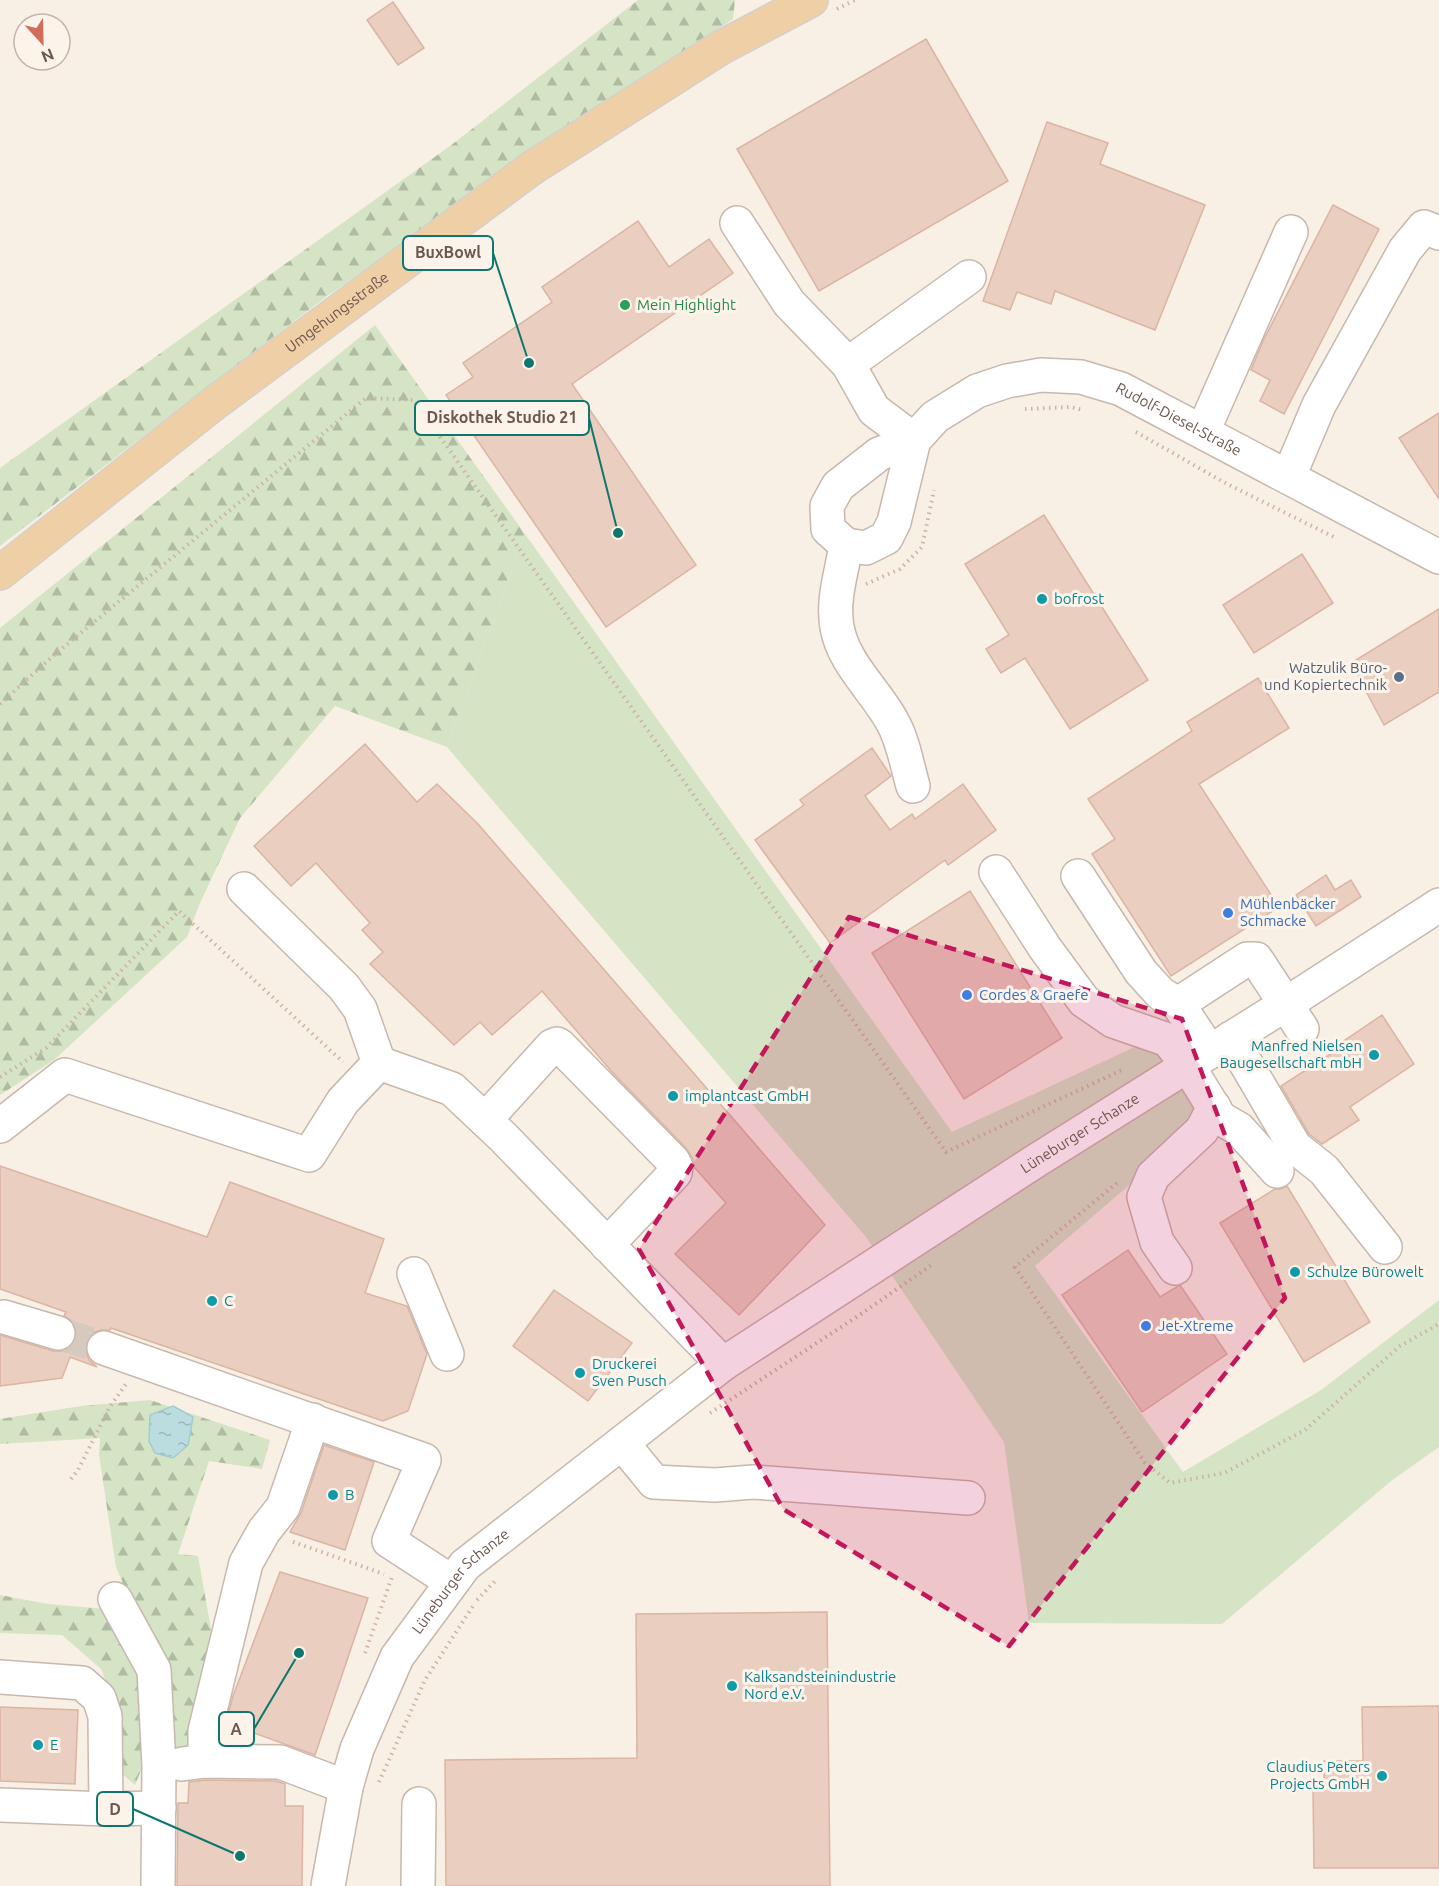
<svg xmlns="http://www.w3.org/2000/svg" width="1439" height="1886" viewBox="0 0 1439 1886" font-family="Ubuntu,sans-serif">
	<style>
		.grass { fill: #d4e4c5 }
		.forest { fill: url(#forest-firs) }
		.water { fill: url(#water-ripples); stroke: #a4ccd0; stroke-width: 1.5 }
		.building { fill: #eacec0; stroke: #dbb4a3; stroke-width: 1.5 }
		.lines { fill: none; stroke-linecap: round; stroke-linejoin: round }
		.minor-tunnel { stroke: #d6cabf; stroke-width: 33; stroke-dasharray: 33 16; stroke-linecap: butt }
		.minor-casing { stroke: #c8b7ad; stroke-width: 36 }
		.major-casing { stroke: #d6d0cd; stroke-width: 36 }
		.path { stroke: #cfb2a4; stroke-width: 4; stroke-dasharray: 1.5 4.5; stroke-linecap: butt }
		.minor { stroke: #fff; stroke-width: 33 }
		.major { stroke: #efcfa6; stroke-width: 33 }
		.marked { fill: #c2185b; fill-opacity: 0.2; stroke: #c2185b; stroke-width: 4.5; stroke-dasharray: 12 8; stroke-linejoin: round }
		.leisure-dot { fill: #2e9e5b; stroke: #fcf4ea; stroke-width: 2 }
		.culture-dot { fill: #0f9aa8; stroke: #fcf4ea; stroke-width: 2 }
		.service-dot { fill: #5c6f8a; stroke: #fcf4ea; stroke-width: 2 }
		.shop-dot { fill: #3f7fe0; stroke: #fcf4ea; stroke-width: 2 }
		.labels { text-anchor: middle; stroke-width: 6; stroke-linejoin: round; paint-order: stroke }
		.leisure-label { font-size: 15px; fill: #27864d; stroke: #fcf4ea; text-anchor: start }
		.street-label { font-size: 15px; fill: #6e574e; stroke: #fcf4ea }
		.culture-label { font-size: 15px; fill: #0d838f; stroke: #fcf4ea; text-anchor: start }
		.service-label { font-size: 15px; fill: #4e5e75; stroke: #fcf4ea; text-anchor: end }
		.shop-label { font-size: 15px; fill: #366cbe; stroke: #fcf4ea; text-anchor: start }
		.leader { fill: none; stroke: #0f766e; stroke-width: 2 }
		.callout-dot { fill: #0f766e; stroke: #fcf4ea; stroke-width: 2 }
		.callout { fill: #fcf4ea; stroke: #0f766e; stroke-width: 2 }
		.callout-label { font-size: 16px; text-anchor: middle; font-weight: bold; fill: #6e574e }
	</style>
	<defs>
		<pattern id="forest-firs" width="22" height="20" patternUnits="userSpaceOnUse" patternTransform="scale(1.5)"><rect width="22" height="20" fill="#d4e4c5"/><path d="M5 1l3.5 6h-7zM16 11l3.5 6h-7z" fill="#b0bca2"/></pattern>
		<pattern id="water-ripples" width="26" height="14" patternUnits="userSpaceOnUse" patternTransform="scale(1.5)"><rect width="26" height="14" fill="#bcdddf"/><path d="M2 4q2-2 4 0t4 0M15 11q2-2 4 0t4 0" fill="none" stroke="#9db6b7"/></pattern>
	</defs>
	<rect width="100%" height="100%" fill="#f9f0e5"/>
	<polygon class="grass" points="525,534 952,1132 1141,1044 1165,1050 1194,1106 1190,1133 1035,1266 1183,1472 1321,1390 1439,1300 1439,1447 1391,1481 1222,1624 1029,1623 1004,1442 866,1237 447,747"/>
	<g class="forest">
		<polygon points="638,0 735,0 733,19 327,296 0,546 0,468 450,146"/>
		<polygon points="375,325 525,534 447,747 335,706 240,818 200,903 187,937 54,1060 0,1095 0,628"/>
		<polygon points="150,1400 270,1440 262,1469 209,1461 178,1554 198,1556 214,1646 200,1675 188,1746 167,1753 134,1609 116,1567 99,1455 100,1438 0,1444 0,1419 81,1406"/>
		<polygon points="0,1595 48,1604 105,1609 137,1664 149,1752 135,1785 116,1769 115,1706 101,1669 62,1635 0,1633"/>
	</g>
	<polygon class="water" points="173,1406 193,1417 188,1445 173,1458 155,1453 149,1441 150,1415"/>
	<g class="building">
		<polygon points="393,2 424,48 398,65 367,20"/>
		<polygon points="926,39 1008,181 819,291 737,149"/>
		<polygon points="1047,122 1108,143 1100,164 1205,205 1155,330 1055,291 1051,304 1017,292 1010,310 983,301"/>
		<polygon points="1333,205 1379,229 1284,414 1260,401 1270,380 1251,370 1263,341"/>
		<polygon points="638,221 669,267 709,239 733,273 572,384 696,565 606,627 446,395 473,377 463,363 552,302 542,287"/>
		<polygon points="1439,413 1439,499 1399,438"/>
		<polygon points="1044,515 1148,680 1070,729 1025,658 1001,673 986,649 1009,635 965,564"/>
		<polygon points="1302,554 1333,603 1254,653 1223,605"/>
		<polygon points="1439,609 1439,692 1384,725 1351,663"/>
		<polygon points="1258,678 1289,728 1199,784 1279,907 1171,976 1092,854 1115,839 1088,799 1192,731 1187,722"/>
		<polygon points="365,744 417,802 437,784 478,824 825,1225 739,1315 675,1254 726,1203 694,1167 693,1159 686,1148 613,1073 542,991 492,1035 480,1022 454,1045 370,964 383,952 362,930 370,923 316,863 291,886 254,846"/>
		<polygon points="872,748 891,776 865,796 890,830 912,814 915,819 963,784 996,830 948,865 945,860 830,943 755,840 804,805 800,800"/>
		<polygon points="1326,875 1335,890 1351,880 1361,897 1316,926 1296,895"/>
		<polygon points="970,891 1062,1038 964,1099 872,953"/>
		<polygon points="1382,1015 1414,1064 1350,1107 1359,1120 1322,1144 1309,1134 1281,1086 1337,1050 1335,1047"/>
		<polygon points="0,1166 207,1237 230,1182 384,1239 365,1293 407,1306 427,1354 408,1411 383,1421 111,1328 110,1330 101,1330 92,1333 87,1341 86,1352 89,1360 97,1367 70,1357 62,1378 0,1386 0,1335 53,1351 62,1351 71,1346 76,1339 76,1329 72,1321 64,1316 66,1312 0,1289"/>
		<polygon points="1287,1186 1370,1322 1304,1362 1220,1223 1275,1189 1281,1189"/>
		<polygon points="1128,1250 1160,1297 1180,1285 1227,1354 1142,1412 1062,1295"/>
		<polygon points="554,1290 632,1343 588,1401 513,1346"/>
		<polygon points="324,1445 374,1462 345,1550 290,1532 301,1513"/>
		<polygon points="280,1572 368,1598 315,1755 226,1723 233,1696"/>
		<polygon points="827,1612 830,1886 446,1886 445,1760 637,1758 636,1614"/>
		<polygon points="1439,1706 1439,1868 1314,1868 1313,1790 1324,1790 1324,1761 1363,1761 1362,1707"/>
		<polygon points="0,1707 78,1710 75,1784 0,1781"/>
		<polygon points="206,1780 276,1781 285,1784 285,1806 303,1806 302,1886 177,1886 178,1803 188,1803 189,1782"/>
	</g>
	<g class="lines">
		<polyline class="minor-tunnel" points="58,1333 104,1348"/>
		<defs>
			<g id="minor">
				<polyline points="737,223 789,303 848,364 874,410 914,440"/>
				<polyline points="848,364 969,277"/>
				<polyline points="1203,431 1291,232"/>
				<path id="s1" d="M914,440L894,522L886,538L866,548L846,545L828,529L827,506L838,486L879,454L914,440L935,417L977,391L1007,381L1041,375L1081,377L1121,389L1439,557"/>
				<polyline points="1289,476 1319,405 1405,250 1424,227 1439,233"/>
				<path d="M846,545C842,572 832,599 837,627C843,663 875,690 892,721C903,740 907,765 913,786"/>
				<polyline points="996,872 1045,948 1084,1001 1113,1021 1168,1040 1188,1066 1220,1118 1239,1129 1277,1171"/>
				<polyline points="1078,876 1141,972 1161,994 1178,1004 1210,1052"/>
				<polyline points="244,889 344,987 360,1009 379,1063"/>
				<polyline points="1178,1004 1247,959 1256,959 1302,1029"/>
				<polyline points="1231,1038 1295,1147 1324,1170 1385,1247"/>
				<polyline points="379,1063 452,1089 504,1138 723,1364"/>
				<polyline points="485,1120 552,1046 557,1044 560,1046 673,1161 676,1167 675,1173 607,1245"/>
				<polyline points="0,1126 65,1075 309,1155 343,1101 379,1063"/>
				<polyline points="1175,1268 1157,1242 1144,1197 1153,1176 1202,1130 1214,1107"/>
				<polyline points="414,1274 447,1354"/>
				<polyline points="4,1317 58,1333"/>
				<polyline points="104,1348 424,1460 389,1541 452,1582"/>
				<polyline points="622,1443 654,1482 715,1485 753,1482 968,1498"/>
				<polyline points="115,1599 154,1670 159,1766 158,1886"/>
				<polyline points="0,1677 82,1683 99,1698 105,1716 106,1809"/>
				<polyline points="205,1761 205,1731 246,1563 264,1531 283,1507 313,1420"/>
				<polyline points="182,1764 205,1761 280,1762 346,1787"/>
				<polyline points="0,1805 106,1809 159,1808"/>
				<path id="s2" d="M328,1886L346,1787L357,1749L397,1657L465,1565L723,1364L1034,1162L1286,1004L1439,905"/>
				<polyline points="418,1886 419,1804"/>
			</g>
			<g id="major">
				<path id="s3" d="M0,573L216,402L532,168L722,47L811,0"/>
			</g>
		</defs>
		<use href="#minor" class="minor-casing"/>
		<use href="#major" class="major-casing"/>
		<g class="path">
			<polyline points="837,9 855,0"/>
			<polyline points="1025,409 1070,407 1083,410"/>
			<polyline points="1136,432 1227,484 1334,537"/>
			<polyline points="866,584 900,569 922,547 934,490"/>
			<polyline points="0,704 54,655 366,398 414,400 946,1152 1124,1069"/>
			<polyline points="0,1077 46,1048 179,911 343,1062"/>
			<polyline points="1117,1183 1015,1267 1145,1463 1170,1483 1224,1473 1305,1430 1400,1346 1439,1324"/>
			<polyline points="710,1413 861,1314 933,1264"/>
			<polyline points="71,1479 78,1470 109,1408 126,1384"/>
			<polyline points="293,1542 384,1574"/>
			<polyline points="477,1600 497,1579"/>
			<polyline points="365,1653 392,1577"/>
			<polyline points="379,1782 425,1680 473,1606"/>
		</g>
		<use href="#minor" class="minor"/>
		<use href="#major" class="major"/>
	</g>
	<path class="marked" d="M849,917L1182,1019L1285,1298L1009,1646L783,1509L639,1249Z"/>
	<circle class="leisure-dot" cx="625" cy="305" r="6"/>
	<g class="culture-dot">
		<circle cx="1042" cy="599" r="6"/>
		<circle cx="1374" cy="1055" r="6"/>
		<circle cx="673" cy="1096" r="6"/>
		<circle cx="1295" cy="1272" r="6"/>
		<circle cx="212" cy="1301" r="6"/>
		<circle cx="580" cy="1373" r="6"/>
		<circle cx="333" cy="1495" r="6"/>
		<circle cx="732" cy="1686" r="6"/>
		<circle cx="38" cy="1745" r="6"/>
		<circle cx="1382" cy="1776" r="6"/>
	</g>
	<circle class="service-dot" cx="1399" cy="677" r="6"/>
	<g class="shop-dot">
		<circle cx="1228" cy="913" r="6"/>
		<circle cx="967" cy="995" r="6"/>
		<circle cx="1146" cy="1326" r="6"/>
	</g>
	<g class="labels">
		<g class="leisure-label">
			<text x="637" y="310">Mein Highlight</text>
		</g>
		<g class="street-label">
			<text dy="5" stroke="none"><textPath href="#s3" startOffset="426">Umgehungsstraße</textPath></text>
			<text dy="5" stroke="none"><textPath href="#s1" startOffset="598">Rudolf-Diesel-Straße</textPath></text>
			<text dy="5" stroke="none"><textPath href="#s2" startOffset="1107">Lüneburger Schanze</textPath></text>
			<text dy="5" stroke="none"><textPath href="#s2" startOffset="340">Lüneburger Schanze</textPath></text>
		</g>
		<g class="culture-label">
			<text x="1054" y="604">bofrost</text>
			<text x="1362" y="1051" text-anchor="end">Manfred Nielsen<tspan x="1362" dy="17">Baugesellschaft mbH</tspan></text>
			<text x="685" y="1101">implantcast GmbH</text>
			<text x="1307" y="1277">Schulze Bürowelt</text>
			<text x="224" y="1306">C</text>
			<text x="592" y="1369">Druckerei<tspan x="592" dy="17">Sven Pusch</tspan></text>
			<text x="345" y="1500">B</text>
			<text x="744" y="1682">Kalksandsteinindustrie<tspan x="744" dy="17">Nord e.V.</tspan></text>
			<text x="50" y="1750">E</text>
			<text x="1370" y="1772" text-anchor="end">Claudius Peters<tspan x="1370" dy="17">Projects GmbH</tspan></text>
		</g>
		<g class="service-label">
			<text x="1387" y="673">Watzulik Büro-<tspan x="1387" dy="17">und Kopiertechnik</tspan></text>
		</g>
		<g class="shop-label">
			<text x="1240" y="909">Mühlenbäcker<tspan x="1240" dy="17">Schmacke</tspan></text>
			<text x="979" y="1000">Cordes &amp; Graefe</text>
			<text x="1158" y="1331">Jet-Xtreme</text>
		</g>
	</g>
	<path class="leader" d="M529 363L493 253M618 533L589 418M299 1653L254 1729M240 1856L133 1809"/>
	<g class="callout-dot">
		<circle cx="529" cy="363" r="6"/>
		<circle cx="618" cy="533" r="6"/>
		<circle cx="299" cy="1653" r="6"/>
		<circle cx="240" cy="1856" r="6"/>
	</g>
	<g class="callout">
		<rect x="403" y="236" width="90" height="34" rx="6"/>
		<rect x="415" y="401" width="174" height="34" rx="6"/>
		<rect x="219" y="1712" width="35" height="34" rx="6"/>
		<rect x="97" y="1792" width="36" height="34" rx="6"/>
	</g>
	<g class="callout-label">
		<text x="448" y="258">BuxBowl</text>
		<text x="502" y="423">Diskothek Studio 21</text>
		<text x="236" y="1735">A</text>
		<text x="115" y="1815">D</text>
	</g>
	<g transform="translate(42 42) rotate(158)"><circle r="28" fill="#fcf4ea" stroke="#c3b5ac" stroke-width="1.5"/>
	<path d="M0-4.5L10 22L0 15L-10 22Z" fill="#d26d5a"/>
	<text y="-9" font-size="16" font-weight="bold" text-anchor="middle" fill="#6e574e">N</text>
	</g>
</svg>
